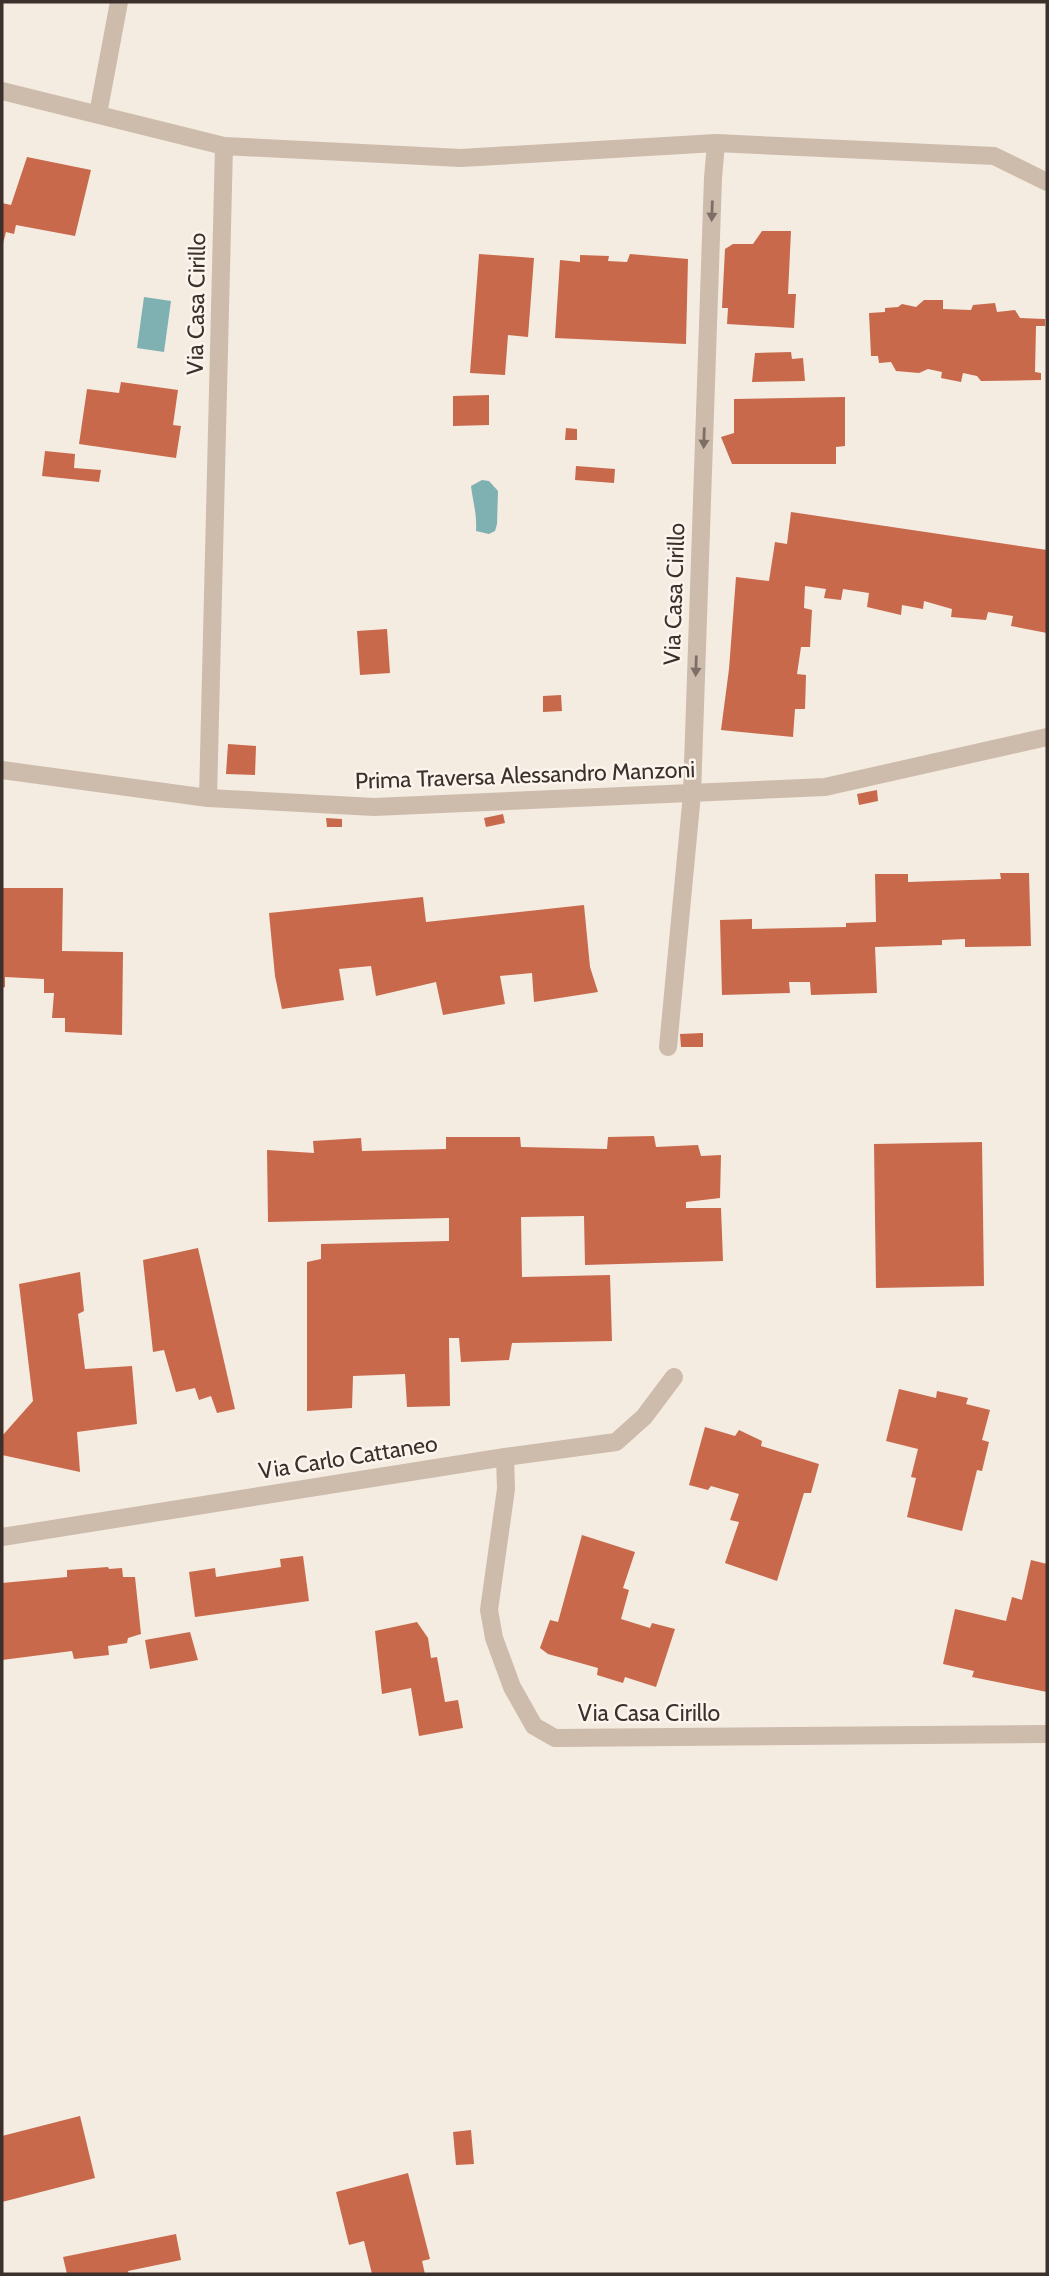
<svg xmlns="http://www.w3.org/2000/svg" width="1049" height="2276" viewBox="0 0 1049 2276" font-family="Cabin,sans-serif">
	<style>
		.water { fill: #7fb0b2 }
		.building { fill: #c8694b }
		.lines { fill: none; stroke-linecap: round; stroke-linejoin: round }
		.minor { stroke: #cdbbac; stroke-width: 18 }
		.oneway { fill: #7d6f65 }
		.labels { text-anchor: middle; stroke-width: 5; stroke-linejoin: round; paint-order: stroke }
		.street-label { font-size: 23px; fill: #3b302b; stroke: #fbf5ee }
	</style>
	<rect width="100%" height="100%" fill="#f4ebe1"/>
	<g class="water">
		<polygon points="144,297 171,301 164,352 137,348"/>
		<path d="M482,480L489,481L498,491L497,524L495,531L489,534L476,531C477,512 473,503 471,486Z"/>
	</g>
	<g class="building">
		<polygon points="27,157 91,170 75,236 16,225 14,234 6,232 2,247 2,203 11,205"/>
		<polygon points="762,231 791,231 788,294 796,294 794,328 727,324 728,308 722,308 725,249 733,244 753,244"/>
		<polygon points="479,254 534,258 528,337 508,335 505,375 470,373"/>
		<polygon points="630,254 688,259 686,344 555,338 560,260 580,262 580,255 609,256 608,261 627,262"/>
		<polygon points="924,300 943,300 943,309 971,310 973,305 995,303 997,312 1015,310 1020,318 1045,319 1045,326 1036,326 1035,372 1041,373 1041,380 981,381 977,376 963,373 961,382 941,378 942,372 928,369 919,373 896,371 891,362 879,363 878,356 871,356 869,313 885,312 885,308 898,307 902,304 916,307"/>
		<polygon points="791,352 792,359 803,358 805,381 752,382 755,353"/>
		<polygon points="121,382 178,390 173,425 181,426 176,458 79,444 87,389 119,393"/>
		<polygon points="489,395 489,425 453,426 453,396"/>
		<polygon points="845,397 845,446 836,447 836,464 732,464 721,437 734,433 734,399"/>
		<polygon points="566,428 577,429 577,440 565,440"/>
		<polygon points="45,451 75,454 74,468 101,470 99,482 42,476"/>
		<polygon points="576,466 615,469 614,483 575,480"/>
		<polygon points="791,512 1047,550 1047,633 1011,626 1013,616 988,612 986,620 951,617 952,609 924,601 923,609 902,605 901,615 867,607 869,593 843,589 841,600 824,598 826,589 805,586 804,608 812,610 810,647 801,647 797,674 806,675 805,709 795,709 793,737 721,730 729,669 736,577 769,581 775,542 787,544"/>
		<polygon points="387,629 390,673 360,675 357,631"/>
		<polygon points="561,695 562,711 543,712 543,696"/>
		<polygon points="228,744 256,746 255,775 226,774"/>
		<polygon points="877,790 878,801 859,805 857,794"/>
		<polygon points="503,814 505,823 486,827 484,818"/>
		<polygon points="326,818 342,819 342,827 327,827"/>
		<polygon points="1000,873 1029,873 1031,946 965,947 965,939 942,940 942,945 875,947 877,993 811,995 810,982 789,982 790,993 722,995 720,920 752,919 752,929 846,927 846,923 876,922 875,874 908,874 908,882 1001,879"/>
		<polygon points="2,888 63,888 62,951 123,952 122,1035 65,1032 65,1018 52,1018 54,993 44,993 44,979 5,977 5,987 2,988"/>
		<polygon points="423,897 426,922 584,905 590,967 598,992 534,1002 532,973 500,976 505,1004 443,1015 436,982 376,996 371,966 339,969 344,1000 282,1009 275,976 269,913"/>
		<polygon points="703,1033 703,1047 681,1047 680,1034"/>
		<polygon points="654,1136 656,1147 698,1145 701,1156 721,1155 720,1198 686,1202 686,1208 721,1208 723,1261 585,1265 584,1216 521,1217 522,1277 610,1275 612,1341 512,1343 509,1360 461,1362 459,1338 449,1338 450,1406 407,1407 405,1374 353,1376 352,1408 307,1411 307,1262 321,1259 321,1244 449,1241 449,1218 268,1222 267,1150 314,1153 313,1141 361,1138 362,1151 446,1149 446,1137 520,1137 521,1147 607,1149 608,1137"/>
		<polygon points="982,1142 984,1286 876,1288 874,1144"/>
		<polygon points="198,1248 235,1409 217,1413 211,1396 199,1400 195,1388 176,1392 164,1350 153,1352 143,1260"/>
		<polygon points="80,1272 84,1311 78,1314 85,1369 132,1366 137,1424 77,1432 80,1472 2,1455 2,1436 33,1401 19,1284"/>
		<polygon points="899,1389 936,1398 937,1391 968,1398 966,1404 990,1410 982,1440 989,1442 982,1471 977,1470 962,1531 907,1517 916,1478 911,1477 918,1449 886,1441"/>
		<polygon points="705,1427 735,1436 739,1430 762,1441 761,1446 819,1464 811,1493 804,1493 777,1581 725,1563 739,1522 730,1520 739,1494 711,1486 708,1490 689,1485"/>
		<polygon points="582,1535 635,1552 623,1588 629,1590 621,1619 650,1628 652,1623 675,1629 656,1687 625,1677 623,1683 597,1675 598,1668 548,1654 540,1648 550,1620 558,1622"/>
		<polygon points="303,1556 309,1601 195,1617 189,1572 215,1568 216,1577 281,1567 280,1559"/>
		<polygon points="1031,1560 1047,1564 1047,1692 972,1677 974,1671 943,1664 955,1609 1006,1621 1012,1597 1022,1600"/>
		<polygon points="108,1567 109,1569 122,1568 123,1577 135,1577 141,1634 128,1638 127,1643 108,1646 109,1655 74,1659 72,1651 2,1660 2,1583 67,1577 67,1570"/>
		<polygon points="417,1622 428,1638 431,1658 437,1657 445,1702 458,1700 463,1728 419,1736 411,1688 382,1694 375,1631"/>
		<polygon points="190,1632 198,1660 150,1669 145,1640"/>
		<polygon points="80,2116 95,2178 2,2202 2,2136"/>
		<polygon points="471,2130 474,2164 456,2165 453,2132"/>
		<polygon points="408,2173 430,2259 422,2261 425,2274 372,2274 364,2241 349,2245 336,2192"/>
		<polygon points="176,2234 181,2260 128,2271 129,2274 67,2274 63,2257"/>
	</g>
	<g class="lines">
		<g class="minor">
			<polyline points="2,91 224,146 461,158 716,143 994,156 1047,182"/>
			<polyline points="98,114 119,2"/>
			<polyline points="2,770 208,798 374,807 825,787 1047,737"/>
			<polyline points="208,798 224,146"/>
			<polyline points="668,1047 692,794 713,178 716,143"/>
			<polyline points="505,1457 506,1489 489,1610 494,1638 512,1687 534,1726 555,1738 1047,1734"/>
			<polyline points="2,1537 505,1457 616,1442 644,1417 674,1377"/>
		</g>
	</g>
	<defs><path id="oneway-solid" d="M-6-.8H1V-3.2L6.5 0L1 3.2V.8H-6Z" transform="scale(1.75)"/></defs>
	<g class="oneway">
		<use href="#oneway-solid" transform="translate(712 211) rotate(92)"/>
		<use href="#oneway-solid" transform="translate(704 438) rotate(92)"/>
		<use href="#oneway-solid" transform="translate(696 666) rotate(92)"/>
	</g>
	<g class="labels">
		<g class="street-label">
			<text transform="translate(196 304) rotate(-89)" y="8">Via Casa Cirillo</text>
			<text transform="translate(674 594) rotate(-88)" y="8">Via Casa Cirillo</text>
			<text transform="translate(525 775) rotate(-2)" y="8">Prima Traversa Alessandro Manzoni</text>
			<text transform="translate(348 1457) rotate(-9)" y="8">Via Carlo Cattaneo</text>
			<text x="649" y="1721">Via Casa Cirillo</text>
		</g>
	</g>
	<rect width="1049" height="2276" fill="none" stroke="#3b302b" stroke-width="7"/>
</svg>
